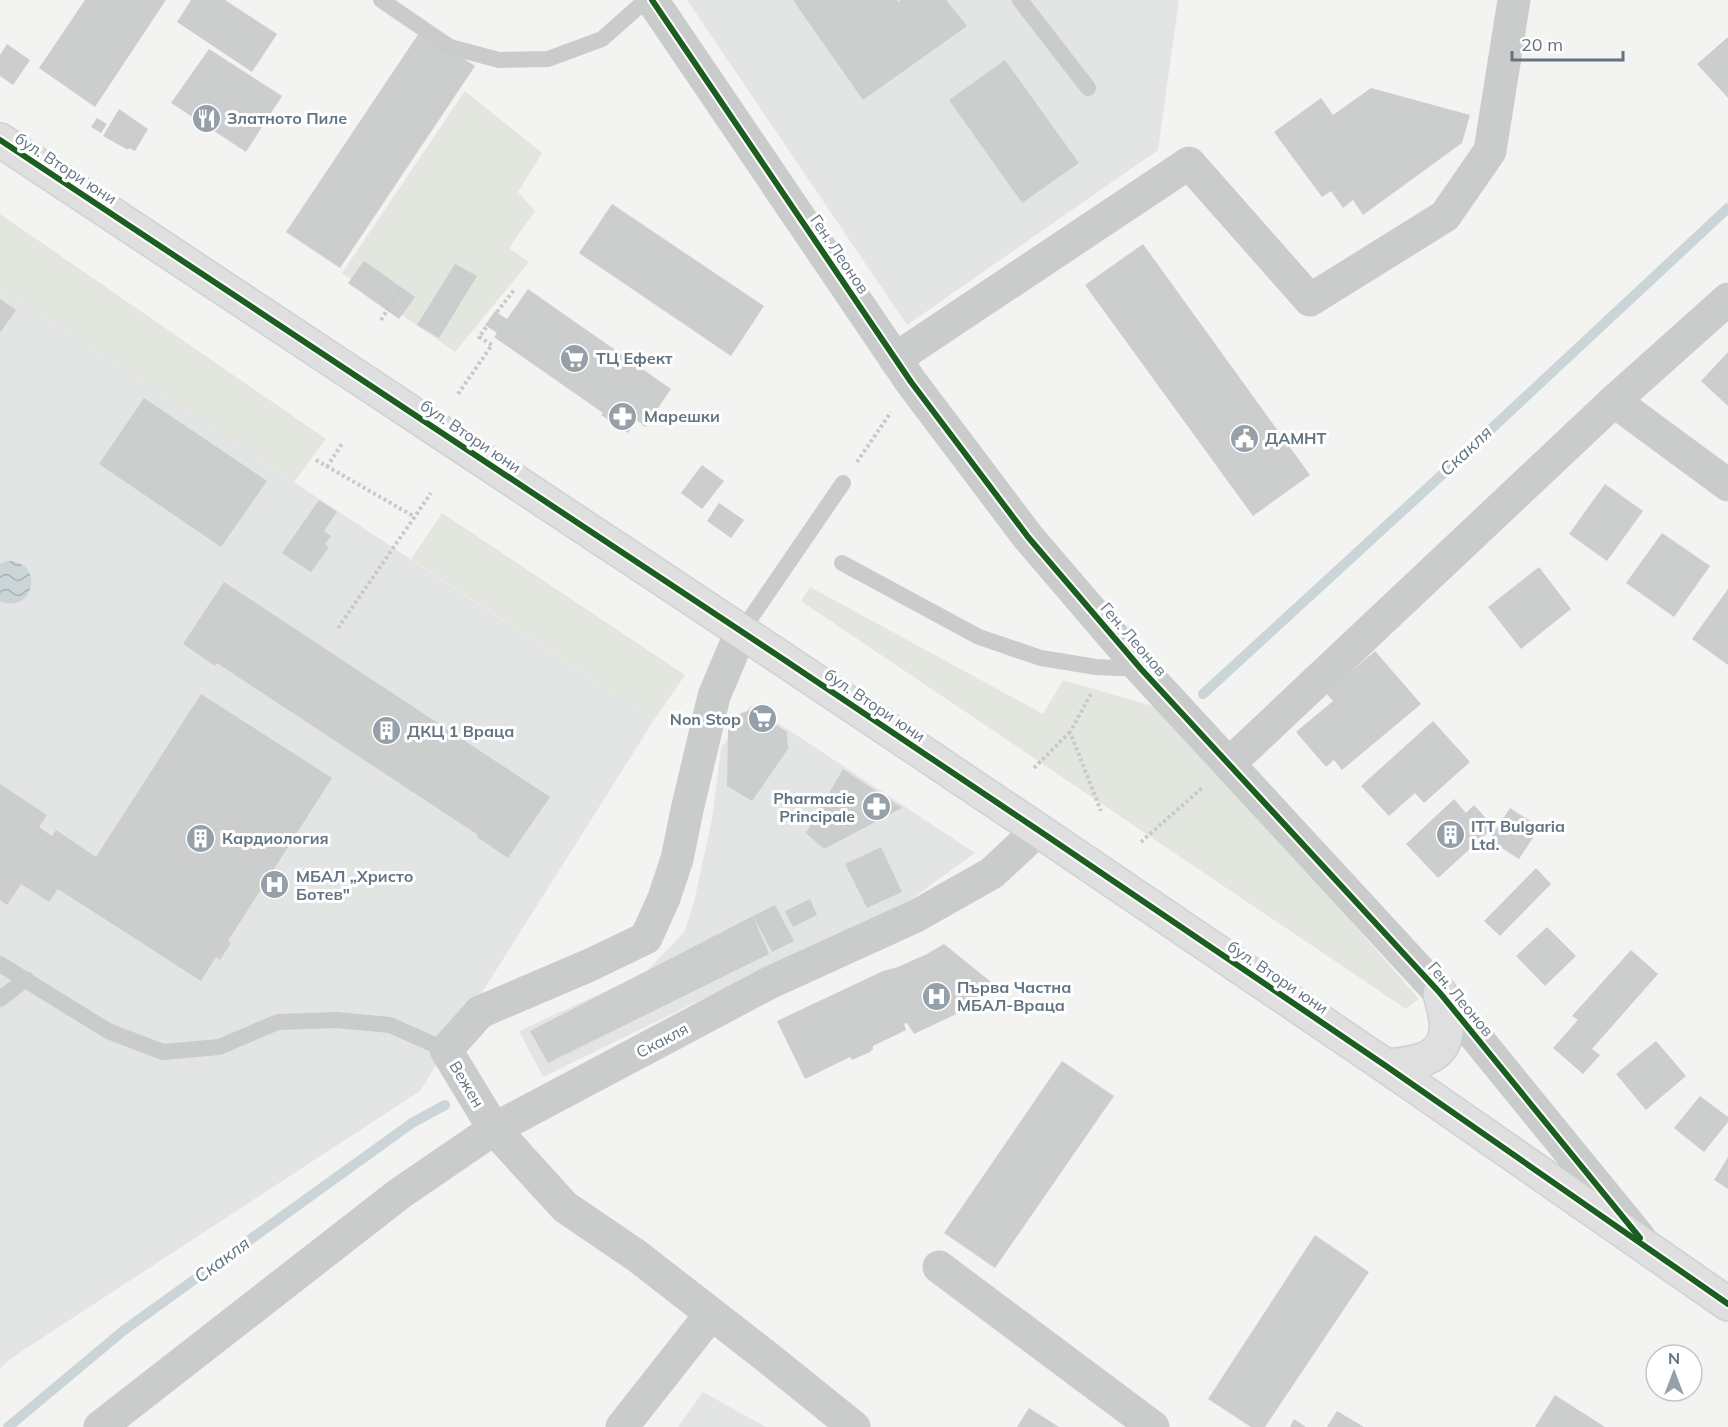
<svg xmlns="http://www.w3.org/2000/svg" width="1728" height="1427" viewBox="0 0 1728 1427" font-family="Mulish,sans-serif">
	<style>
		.built { fill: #e3e5e4 }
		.green { fill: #e2e6df }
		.water { fill: url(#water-waves) }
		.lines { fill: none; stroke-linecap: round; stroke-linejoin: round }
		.stream { stroke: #cbd4d6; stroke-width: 10 }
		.building { fill: #cccece }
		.secondary-casing { stroke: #d0d1d2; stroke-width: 36 }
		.path { stroke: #c8c9c9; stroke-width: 4; stroke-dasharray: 3 3; stroke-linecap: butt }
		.lane { stroke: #cacccc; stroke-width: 16 }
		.street { stroke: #cacccc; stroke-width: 33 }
		.secondary { stroke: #dfdfe0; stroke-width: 33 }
		.cycleway-casing { stroke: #fff; stroke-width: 10 }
		.cycleway { stroke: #1b5e20; stroke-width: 6 }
		.labels { text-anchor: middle; stroke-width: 6; stroke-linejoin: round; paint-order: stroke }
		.poi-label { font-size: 16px; font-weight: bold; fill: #637482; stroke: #fff; text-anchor: start }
		.street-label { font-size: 16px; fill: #637482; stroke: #fff }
		.water-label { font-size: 18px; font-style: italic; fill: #5e767f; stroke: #fff }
	</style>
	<defs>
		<pattern id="water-waves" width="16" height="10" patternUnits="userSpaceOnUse" patternTransform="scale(1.5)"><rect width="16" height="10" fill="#cbd4d6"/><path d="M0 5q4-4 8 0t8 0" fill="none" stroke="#a8b1b3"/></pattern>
	</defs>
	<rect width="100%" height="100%" fill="#f3f3f1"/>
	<g class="built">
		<polygon points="687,0 1179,0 1158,150 907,325"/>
		<polygon points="0,288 654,720 420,1091 13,1357 0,1368"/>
		<polygon points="751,705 975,853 902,906 723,989 543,1077 519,1031 645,973 685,931 694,902 712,819 721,748"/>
		<polygon points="703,1392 766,1427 678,1427"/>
	</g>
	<g class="green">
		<polygon points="465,91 542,153 518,192 535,211 509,248 529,262 455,352 342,273"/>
		<polygon points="0,214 326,439 294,482 0,288"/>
		<polygon points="442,513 685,675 654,720 411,559"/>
		<polygon points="810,587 1043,714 1063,680 1156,707 1221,772 1419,999 1406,1009 801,601"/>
	</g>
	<path class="water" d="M7,561C47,561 33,616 0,601V564Z"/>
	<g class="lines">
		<g class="stream">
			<polyline points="1203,694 1446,471 1728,208"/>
			<polyline points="8,1427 123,1331 412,1123 445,1105"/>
		</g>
	</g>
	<g class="building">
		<polygon points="85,0 166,0 95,107 39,68"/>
		<polygon points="191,0 225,0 277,34 252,72 177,22"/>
		<polygon points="793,0 897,0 898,2 901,0 946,0 967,26 863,100"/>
		<polygon points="421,30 475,66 340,268 286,232"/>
		<polygon points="1728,37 1728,98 1697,64"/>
		<polygon points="7,44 30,60 13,85 0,76 0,55"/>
		<polygon points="209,49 282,96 246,152 171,103"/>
		<polygon points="1005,60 1079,163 1022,203 949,100"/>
		<polygon points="1371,88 1470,115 1462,143 1363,215 1353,200 1343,208 1331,191 1322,197 1274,132 1321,98 1333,115"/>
		<polygon points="119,109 148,129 135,151 129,148 128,150 103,136"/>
		<polygon points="97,118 107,124 101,133 91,127"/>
		<polygon points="612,204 764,306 731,356 579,253"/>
		<polygon points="1143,244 1310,475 1253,516 1085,285"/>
		<polygon points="364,261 415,297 399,319 348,283"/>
		<polygon points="455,264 477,276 439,338 417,325"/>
		<polygon points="528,289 671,389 645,427 637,420 628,433 601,415 603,413 494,337 497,333 485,325 495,311 507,319"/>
		<polygon points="0,299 16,310 0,333"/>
		<polygon points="1728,352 1728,406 1701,381"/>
		<polygon points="144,398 267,481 221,547 99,464"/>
		<polygon points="702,465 724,481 702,509 681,493"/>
		<polygon points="1605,484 1643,511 1607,561 1569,534"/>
		<polygon points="319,500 337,512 324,531 331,536 325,544 329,547 311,572 282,553"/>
		<polygon points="719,503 744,520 731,538 707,521"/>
		<polygon points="1662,533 1710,566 1674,617 1626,583"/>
		<polygon points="1539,567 1571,609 1521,649 1488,607"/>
		<polygon points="224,582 550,797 508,858 477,837 478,835 217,663 215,666 183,644"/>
		<polygon points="1728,589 1728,665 1692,639"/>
		<polygon points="1375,651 1421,704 1342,770 1334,760 1326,767 1296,732 1333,701 1326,693"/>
		<polygon points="201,694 332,778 228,941 231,943 220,960 216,957 201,981 58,889 49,902 21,884 7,905 0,900 0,784 47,815 39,827 52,836 56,830 96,857"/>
		<polygon points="757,708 761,715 787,732 788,749 752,801 727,786 728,730 741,713"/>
		<polygon points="1433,721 1470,762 1424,803 1415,793 1389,816 1361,786"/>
		<polygon points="843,769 902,808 824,849 806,833"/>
		<polygon points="1454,799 1466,813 1474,805 1494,827 1438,878 1406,844"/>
		<polygon points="1510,808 1540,827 1519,859 1489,840"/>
		<polygon points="881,847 902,892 867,908 845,864"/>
		<polygon points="1536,868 1551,884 1500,936 1484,921"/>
		<polygon points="810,899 817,915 793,927 785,911"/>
		<polygon points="775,905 794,941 772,952 753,916"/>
		<polygon points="753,916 769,954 548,1063 530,1031"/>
		<polygon points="1547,927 1576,956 1545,986 1516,956"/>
		<polygon points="944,944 991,982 965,1010 914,1034 907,1023 904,1024 906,1030 873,1046 873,1049 870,1052 852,1060 850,1057 805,1079 777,1021 883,971 898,967 927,954"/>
		<polygon points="1631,950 1658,974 1592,1049 1600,1055 1583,1074 1553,1048 1578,1020 1572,1016"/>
		<polygon points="1656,1041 1686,1076 1646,1110 1616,1074"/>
		<polygon points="1062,1061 1114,1096 995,1268 944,1233"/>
		<polygon points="1700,1096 1728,1117 1728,1122 1704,1152 1674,1128"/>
		<polygon points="1728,1157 1728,1189 1714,1180"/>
		<polygon points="1315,1235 1369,1272 1265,1427 1251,1427 1208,1399"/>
		<polygon points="1555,1395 1605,1427 1535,1427"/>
		<polygon points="1029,1408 1059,1427 1017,1427"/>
		<polygon points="1337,1411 1364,1427 1327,1427"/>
		<polygon points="1294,1419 1306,1427 1290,1427"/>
	</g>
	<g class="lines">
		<defs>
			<g id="secondary">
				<polyline points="0,140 777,655 1038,830 1386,1066 1728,1304"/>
				<path d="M1386,1066C1410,1064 1444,1061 1446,1031C1448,1019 1442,1004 1440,993"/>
			</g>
		</defs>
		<use href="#secondary" class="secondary-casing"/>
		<g class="path">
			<polyline points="497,312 514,290"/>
			<polyline points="381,320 400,289"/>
			<polyline points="458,394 492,345 479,337 487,326"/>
			<polyline points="316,460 415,517"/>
			<polyline points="857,462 891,412"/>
			<polyline points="327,467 343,442"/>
			<polyline points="338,628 431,493"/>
			<polyline points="1091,694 1070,732 1101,811"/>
			<polyline points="1034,768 1070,732"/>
			<polyline points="1141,842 1203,787"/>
		</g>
		<g class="lane">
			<polyline points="381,0 450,47 499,60 548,59 602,39 646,0"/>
			<polyline points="1020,0 1088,88"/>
			<polyline points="842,563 979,637 1041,658 1096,667 1140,669"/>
			<polyline points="741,632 843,483"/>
			<polyline points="0,964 108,1031 163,1052 219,1047 278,1022 336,1020 390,1025 446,1050"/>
			<polyline points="0,999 26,979"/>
		</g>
		<g class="street">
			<polyline points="652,0 911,382 1028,537 1141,669 1440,993 1639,1237"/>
			<polyline points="895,359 1189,163 1310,300 1445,216 1490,151 1514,0"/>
			<polyline points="1614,401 1728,485"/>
			<polyline points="741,632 714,696 687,810 677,859 664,898 646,938 590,965 480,1012 446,1050 494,1129 565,1207 637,1256 767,1357 854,1427"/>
			<polyline points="1230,763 1614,401 1728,299"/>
			<polyline points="939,1267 1153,1427"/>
			<polyline points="100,1427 399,1194 494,1129 769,983 916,916 992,873 1038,830"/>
			<polyline points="622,1427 711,1314"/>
		</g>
		<use href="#secondary" class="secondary"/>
		<defs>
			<g id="cycleway">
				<polyline points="652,0 911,382 1028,537 1141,669 1440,993 1640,1238"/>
				<polyline points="0,140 777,655 1038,830 1386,1066 1728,1304"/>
			</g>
		</defs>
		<use href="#cycleway" class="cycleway-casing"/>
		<use href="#cycleway" class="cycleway"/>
	</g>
	<defs>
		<symbol id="restaurant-disc" viewBox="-11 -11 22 22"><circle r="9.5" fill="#95a0a9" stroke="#fff"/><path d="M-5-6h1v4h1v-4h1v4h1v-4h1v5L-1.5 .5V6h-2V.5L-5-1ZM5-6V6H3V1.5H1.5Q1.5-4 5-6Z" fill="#fff"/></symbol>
		<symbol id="supermarket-disc" viewBox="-11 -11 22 22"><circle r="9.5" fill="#95a0a9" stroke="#fff"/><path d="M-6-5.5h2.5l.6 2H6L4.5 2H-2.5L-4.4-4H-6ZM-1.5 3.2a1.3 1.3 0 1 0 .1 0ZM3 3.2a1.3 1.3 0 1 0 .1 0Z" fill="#fff"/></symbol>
		<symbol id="pharmacy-disc" viewBox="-11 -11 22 22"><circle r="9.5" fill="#95a0a9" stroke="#fff"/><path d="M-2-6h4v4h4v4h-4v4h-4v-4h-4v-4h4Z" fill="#fff"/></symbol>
		<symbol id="civic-disc" viewBox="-11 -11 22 22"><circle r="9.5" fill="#95a0a9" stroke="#fff"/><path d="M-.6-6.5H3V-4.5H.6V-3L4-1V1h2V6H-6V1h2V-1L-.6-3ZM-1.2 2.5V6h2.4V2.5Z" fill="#fff"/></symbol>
		<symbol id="building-disc" viewBox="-11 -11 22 22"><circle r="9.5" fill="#95a0a9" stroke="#fff"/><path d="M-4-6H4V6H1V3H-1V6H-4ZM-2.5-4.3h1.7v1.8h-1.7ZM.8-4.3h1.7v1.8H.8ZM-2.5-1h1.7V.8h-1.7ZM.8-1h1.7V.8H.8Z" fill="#fff"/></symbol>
		<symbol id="hospital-disc" viewBox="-11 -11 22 22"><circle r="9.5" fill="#95a0a9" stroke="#fff"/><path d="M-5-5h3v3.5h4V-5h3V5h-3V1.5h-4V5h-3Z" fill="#fff"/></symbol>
	</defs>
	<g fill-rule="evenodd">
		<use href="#restaurant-disc" x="190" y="102" width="33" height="33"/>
		<use href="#supermarket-disc" x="558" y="342" width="33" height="33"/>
		<use href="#pharmacy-disc" x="606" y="400" width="33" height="33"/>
		<use href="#civic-disc" x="1228" y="422" width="33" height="33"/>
		<use href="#supermarket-disc" x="746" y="702" width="33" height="33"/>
		<use href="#building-disc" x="370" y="714" width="33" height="33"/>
		<use href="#pharmacy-disc" x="860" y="790" width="33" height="33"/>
		<use href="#building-disc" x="1434" y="818" width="33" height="33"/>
		<use href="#building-disc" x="184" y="822" width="33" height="33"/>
		<use href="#hospital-disc" x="258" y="868" width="33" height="33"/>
		<use href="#hospital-disc" x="920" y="980" width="33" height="33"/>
	</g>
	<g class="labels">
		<g class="poi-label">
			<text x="227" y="124">Златното Пиле</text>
			<text x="596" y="364">ТЦ Ефект</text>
			<text x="644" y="422">Марешки</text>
			<text x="1265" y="444">ДАМНТ</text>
			<text x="741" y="725" text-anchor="end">Non Stop</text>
			<text x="407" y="737">ДКЦ 1 Враца</text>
			<text x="855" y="804" text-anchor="end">Pharmacie<tspan x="855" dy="18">Principale</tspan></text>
			<text x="1471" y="832">ITT Bulgaria<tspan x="1471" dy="18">Ltd.</tspan></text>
			<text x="222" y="844">Кардиология</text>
			<text x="296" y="882">МБАЛ „Христо<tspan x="296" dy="18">Ботев"</tspan></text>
			<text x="957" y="993">Първа Частна<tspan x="957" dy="18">МБАЛ-Враца</tspan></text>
		</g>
		<g class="street-label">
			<text transform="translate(66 168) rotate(33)" y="6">бул. Втори юни</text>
			<text transform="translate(840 254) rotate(56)" y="6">Ген. Леонов</text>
			<text transform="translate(471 436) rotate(34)" y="6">бул. Втори юни</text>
			<text transform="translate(1134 639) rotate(49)" y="6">Ген. Леонов</text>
			<text transform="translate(875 705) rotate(34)" y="6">бул. Втори юни</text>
			<text transform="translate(1278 977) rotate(34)" y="6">бул. Втори юни</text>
			<text transform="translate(1461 999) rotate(50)" y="6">Ген. Леонов</text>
			<text transform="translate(662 1040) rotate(-28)" y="6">Скакля</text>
			<text transform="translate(467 1084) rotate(59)" y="6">Вежен</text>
		</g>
		<g class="water-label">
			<text transform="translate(1466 451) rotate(-43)" y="6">Скакля</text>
			<text transform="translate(222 1260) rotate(-36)" y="6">Скакля</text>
		</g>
	</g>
	<g transform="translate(1674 1373)"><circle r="28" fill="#ffffff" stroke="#c1c7cd" stroke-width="1.5"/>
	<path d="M0-4.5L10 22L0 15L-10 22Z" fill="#95a0a9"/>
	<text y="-9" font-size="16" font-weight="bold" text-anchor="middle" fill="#637482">N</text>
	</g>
	<path d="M1512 51v9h111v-9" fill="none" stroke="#637482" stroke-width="3"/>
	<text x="1521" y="51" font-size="18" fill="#637482" stroke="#ffffff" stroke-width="4.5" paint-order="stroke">20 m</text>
</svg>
